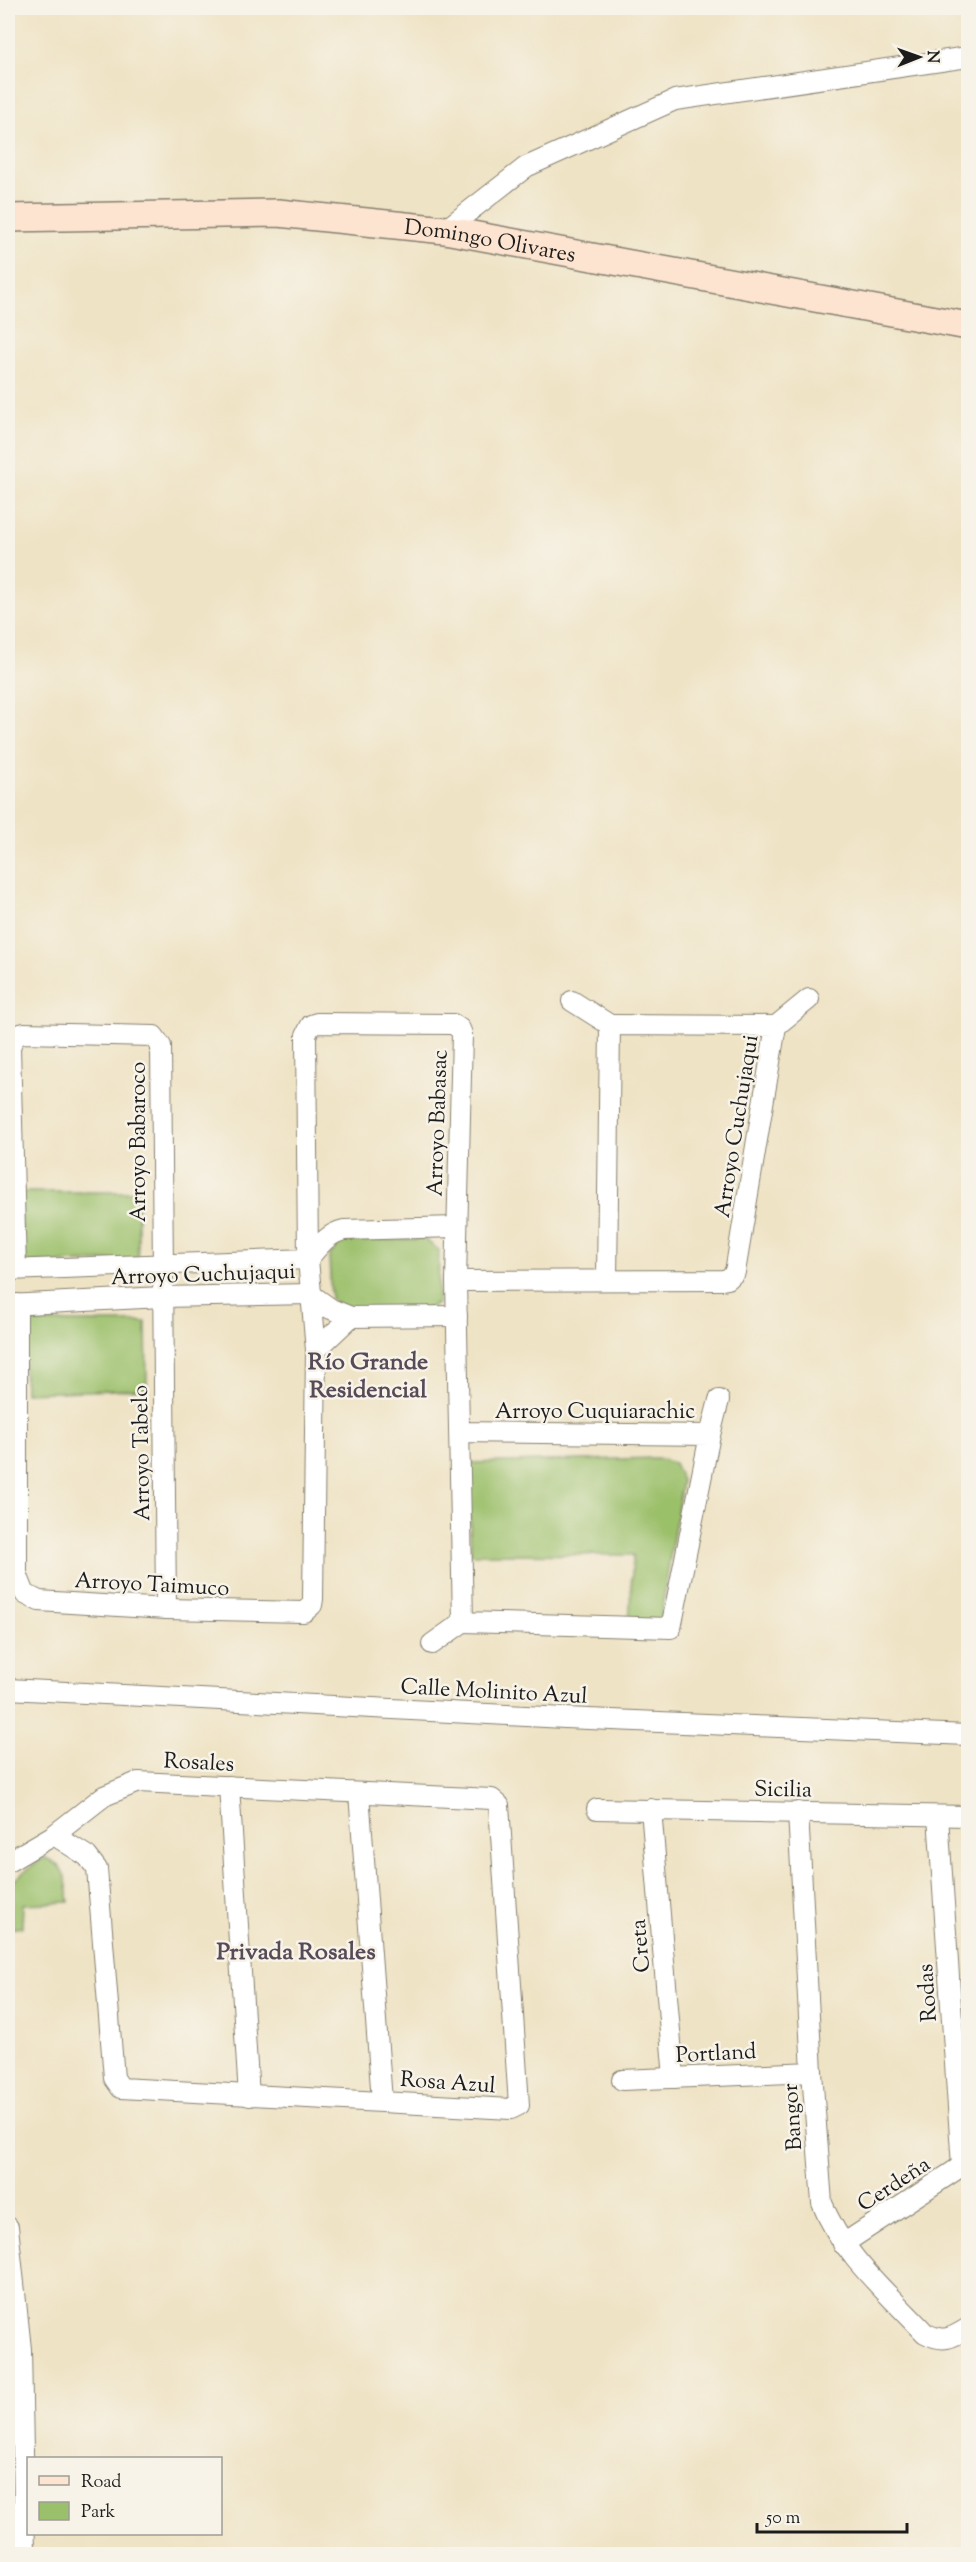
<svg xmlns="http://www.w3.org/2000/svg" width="976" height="2562" viewBox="0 0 976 2562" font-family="'Sorts Mill Goudy',serif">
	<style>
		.green { fill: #9bc06b; stroke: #5c6e44; stroke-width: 1.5 }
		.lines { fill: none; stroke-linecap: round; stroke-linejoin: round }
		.minor-casing { stroke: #868070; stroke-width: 22 }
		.secondary-casing { stroke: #868070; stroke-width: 30 }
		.minor { stroke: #fff; stroke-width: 20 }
		.secondary { stroke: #fde4d0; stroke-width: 27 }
		.labels { text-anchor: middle; stroke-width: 5; stroke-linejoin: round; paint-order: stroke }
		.street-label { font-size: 22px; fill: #1c1c1c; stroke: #f7f3e8 }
		.neighbourhood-label { font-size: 24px; font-weight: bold; fill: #574b58; stroke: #f7f3e8 }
	</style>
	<rect width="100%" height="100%" fill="#f7f3e8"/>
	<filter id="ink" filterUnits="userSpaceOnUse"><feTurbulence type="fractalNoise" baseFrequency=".0167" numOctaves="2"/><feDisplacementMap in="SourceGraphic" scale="12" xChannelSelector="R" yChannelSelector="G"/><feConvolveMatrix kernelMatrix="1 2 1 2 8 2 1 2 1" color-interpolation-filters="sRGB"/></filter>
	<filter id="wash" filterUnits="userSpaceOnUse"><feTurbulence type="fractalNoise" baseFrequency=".008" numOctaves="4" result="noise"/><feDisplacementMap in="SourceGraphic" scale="24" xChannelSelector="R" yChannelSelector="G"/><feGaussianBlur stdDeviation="1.35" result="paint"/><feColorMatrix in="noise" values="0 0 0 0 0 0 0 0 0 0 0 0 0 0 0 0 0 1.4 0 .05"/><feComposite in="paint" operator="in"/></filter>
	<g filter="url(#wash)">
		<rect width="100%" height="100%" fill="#efe3c5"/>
		<g class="green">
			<polygon points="20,1192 138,1192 138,1260 23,1264"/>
			<polygon points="424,1239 439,1250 438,1303 425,1311 346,1313 331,1299 329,1256 342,1241"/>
			<polygon points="32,1322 146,1322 147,1389 25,1393 23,1330"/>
			<polygon points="657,1458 674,1463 682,1481 660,1622 629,1623 633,1555 471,1554 468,1463"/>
			<path d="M46,1858C68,1868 66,1879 69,1902L23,1904L22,1927L8,1929V1885L38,1861Z"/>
		</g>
	</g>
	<g filter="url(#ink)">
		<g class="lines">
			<defs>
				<g id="minor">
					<polyline points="445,230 526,167 675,100 968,57"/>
					<polyline points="572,1001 610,1025"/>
					<polyline points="776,1026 809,999"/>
					<path d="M16,1269L10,1047C13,1039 15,1035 24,1033L154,1036L161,1046L166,1609"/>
					<path d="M8,1270L308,1259C319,1246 327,1234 344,1230L457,1227"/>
					<polyline points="456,1281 722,1280 728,1279 735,1272 776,1026 610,1025 607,1280"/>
					<polyline points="17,1304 17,1574 25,1594 39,1601 166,1609 304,1612 312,1605 313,1599 316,1350 308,1259 306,1035 311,1025 317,1023 453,1024 460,1029 462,1034 456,1281 463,1622 671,1628 710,1435 461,1432"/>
					<polyline points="8,1305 162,1297 310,1294 331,1309 351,1317 457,1316"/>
					<polyline points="316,1350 351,1317"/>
					<polyline points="710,1435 719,1400"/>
					<polyline points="432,1644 463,1622"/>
					<polyline points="8,1689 565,1718 968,1735"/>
					<polyline points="229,1786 249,2096"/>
					<polyline points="359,1793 382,2101"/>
					<polyline points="597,1809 968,1816"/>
					<polyline points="651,1809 674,2078"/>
					<path d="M798,1812L812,2072L822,2203C842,2255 888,2293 925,2333C943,2343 952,2338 968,2328"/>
					<polyline points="938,1816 962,2166"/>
					<polyline points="8,1862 54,1835 104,1796 138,1782 492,1799 499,1805 519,2105 511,2109 121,2088 114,2078 97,1869 87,1856 54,1835"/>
					<polyline points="622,2080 812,2072"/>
					<polyline points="8,2227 21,2349 25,2554"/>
					<polyline points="843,2244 968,2162"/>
				</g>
				<g id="secondary">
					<path id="s1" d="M8,218L278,213L445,230L968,326"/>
				</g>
			</defs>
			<use href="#minor" class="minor-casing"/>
			<use href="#secondary" class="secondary-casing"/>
			<use href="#minor" class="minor"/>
			<use href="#secondary" class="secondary"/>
		</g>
	</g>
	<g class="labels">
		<g class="street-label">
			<text dy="8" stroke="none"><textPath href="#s1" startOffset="484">Domingo Olivares</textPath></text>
			<text transform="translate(436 1123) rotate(-88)" y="8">Arroyo Babasac</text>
			<text transform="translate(735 1126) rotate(-81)" y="8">Arroyo Cuchujaqui</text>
			<text transform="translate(137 1142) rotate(-90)" y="8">Arroyo Babaroco</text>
			<text transform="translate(203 1273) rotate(-2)" y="8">Arroyo Cuchujaqui</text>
			<text x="595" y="1418">Arroyo Cuquiarachic</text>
			<text transform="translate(140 1453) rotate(-91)" y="8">Arroyo Tabelo</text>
			<text transform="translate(152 1583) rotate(3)" y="8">Arroyo Taimuco</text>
			<text transform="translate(494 1690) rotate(3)" y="8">Calle Molinito Azul</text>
			<text transform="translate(199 1761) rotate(3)" y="8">Rosales</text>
			<text transform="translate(783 1788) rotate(1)" y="8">Sicilia</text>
			<text transform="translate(639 1946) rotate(-95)" y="8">Creta</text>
			<text transform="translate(926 1993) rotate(-94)" y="8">Rodas</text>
			<text transform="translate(716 2052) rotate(-3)" y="8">Portland</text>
			<text transform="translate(448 2081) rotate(4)" y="8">Rosa Azul</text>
			<text transform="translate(791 2117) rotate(-94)" y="8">Bangor</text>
			<text transform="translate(893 2183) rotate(-33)" y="8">Cerdeña</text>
		</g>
		<g class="neighbourhood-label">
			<text x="368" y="1369">Río Grande<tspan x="368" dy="28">Residencial</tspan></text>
			<text x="296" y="1959">Privada Rosales</text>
		</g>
	</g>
	<rect width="976" height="2562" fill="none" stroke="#f7f3e8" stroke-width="30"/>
	<rect x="27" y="2457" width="195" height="78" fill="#f7f3e8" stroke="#9f9d96" stroke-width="1.5"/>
	<rect x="39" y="2476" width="30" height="9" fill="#fde4d0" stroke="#9f9d96" stroke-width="1.5"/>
	<text x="81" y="2487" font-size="18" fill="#1c1c1c">Road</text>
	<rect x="39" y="2502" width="30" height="18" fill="#9bc06b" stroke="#9f9d96" stroke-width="1.5"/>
	<text x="81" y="2517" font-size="18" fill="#1c1c1c">Park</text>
	<g transform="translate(919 57) rotate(89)" stroke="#f7f3e8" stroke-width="4.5" paint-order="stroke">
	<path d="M0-4.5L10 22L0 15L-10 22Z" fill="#1c1c1c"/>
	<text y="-9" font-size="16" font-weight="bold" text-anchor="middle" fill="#1c1c1c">N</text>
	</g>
	<path d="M757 2523v9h150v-9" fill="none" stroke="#1c1c1c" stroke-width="3"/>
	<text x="766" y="2523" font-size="18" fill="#1c1c1c" stroke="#f7f3e8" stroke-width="4.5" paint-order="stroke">50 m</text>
</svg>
